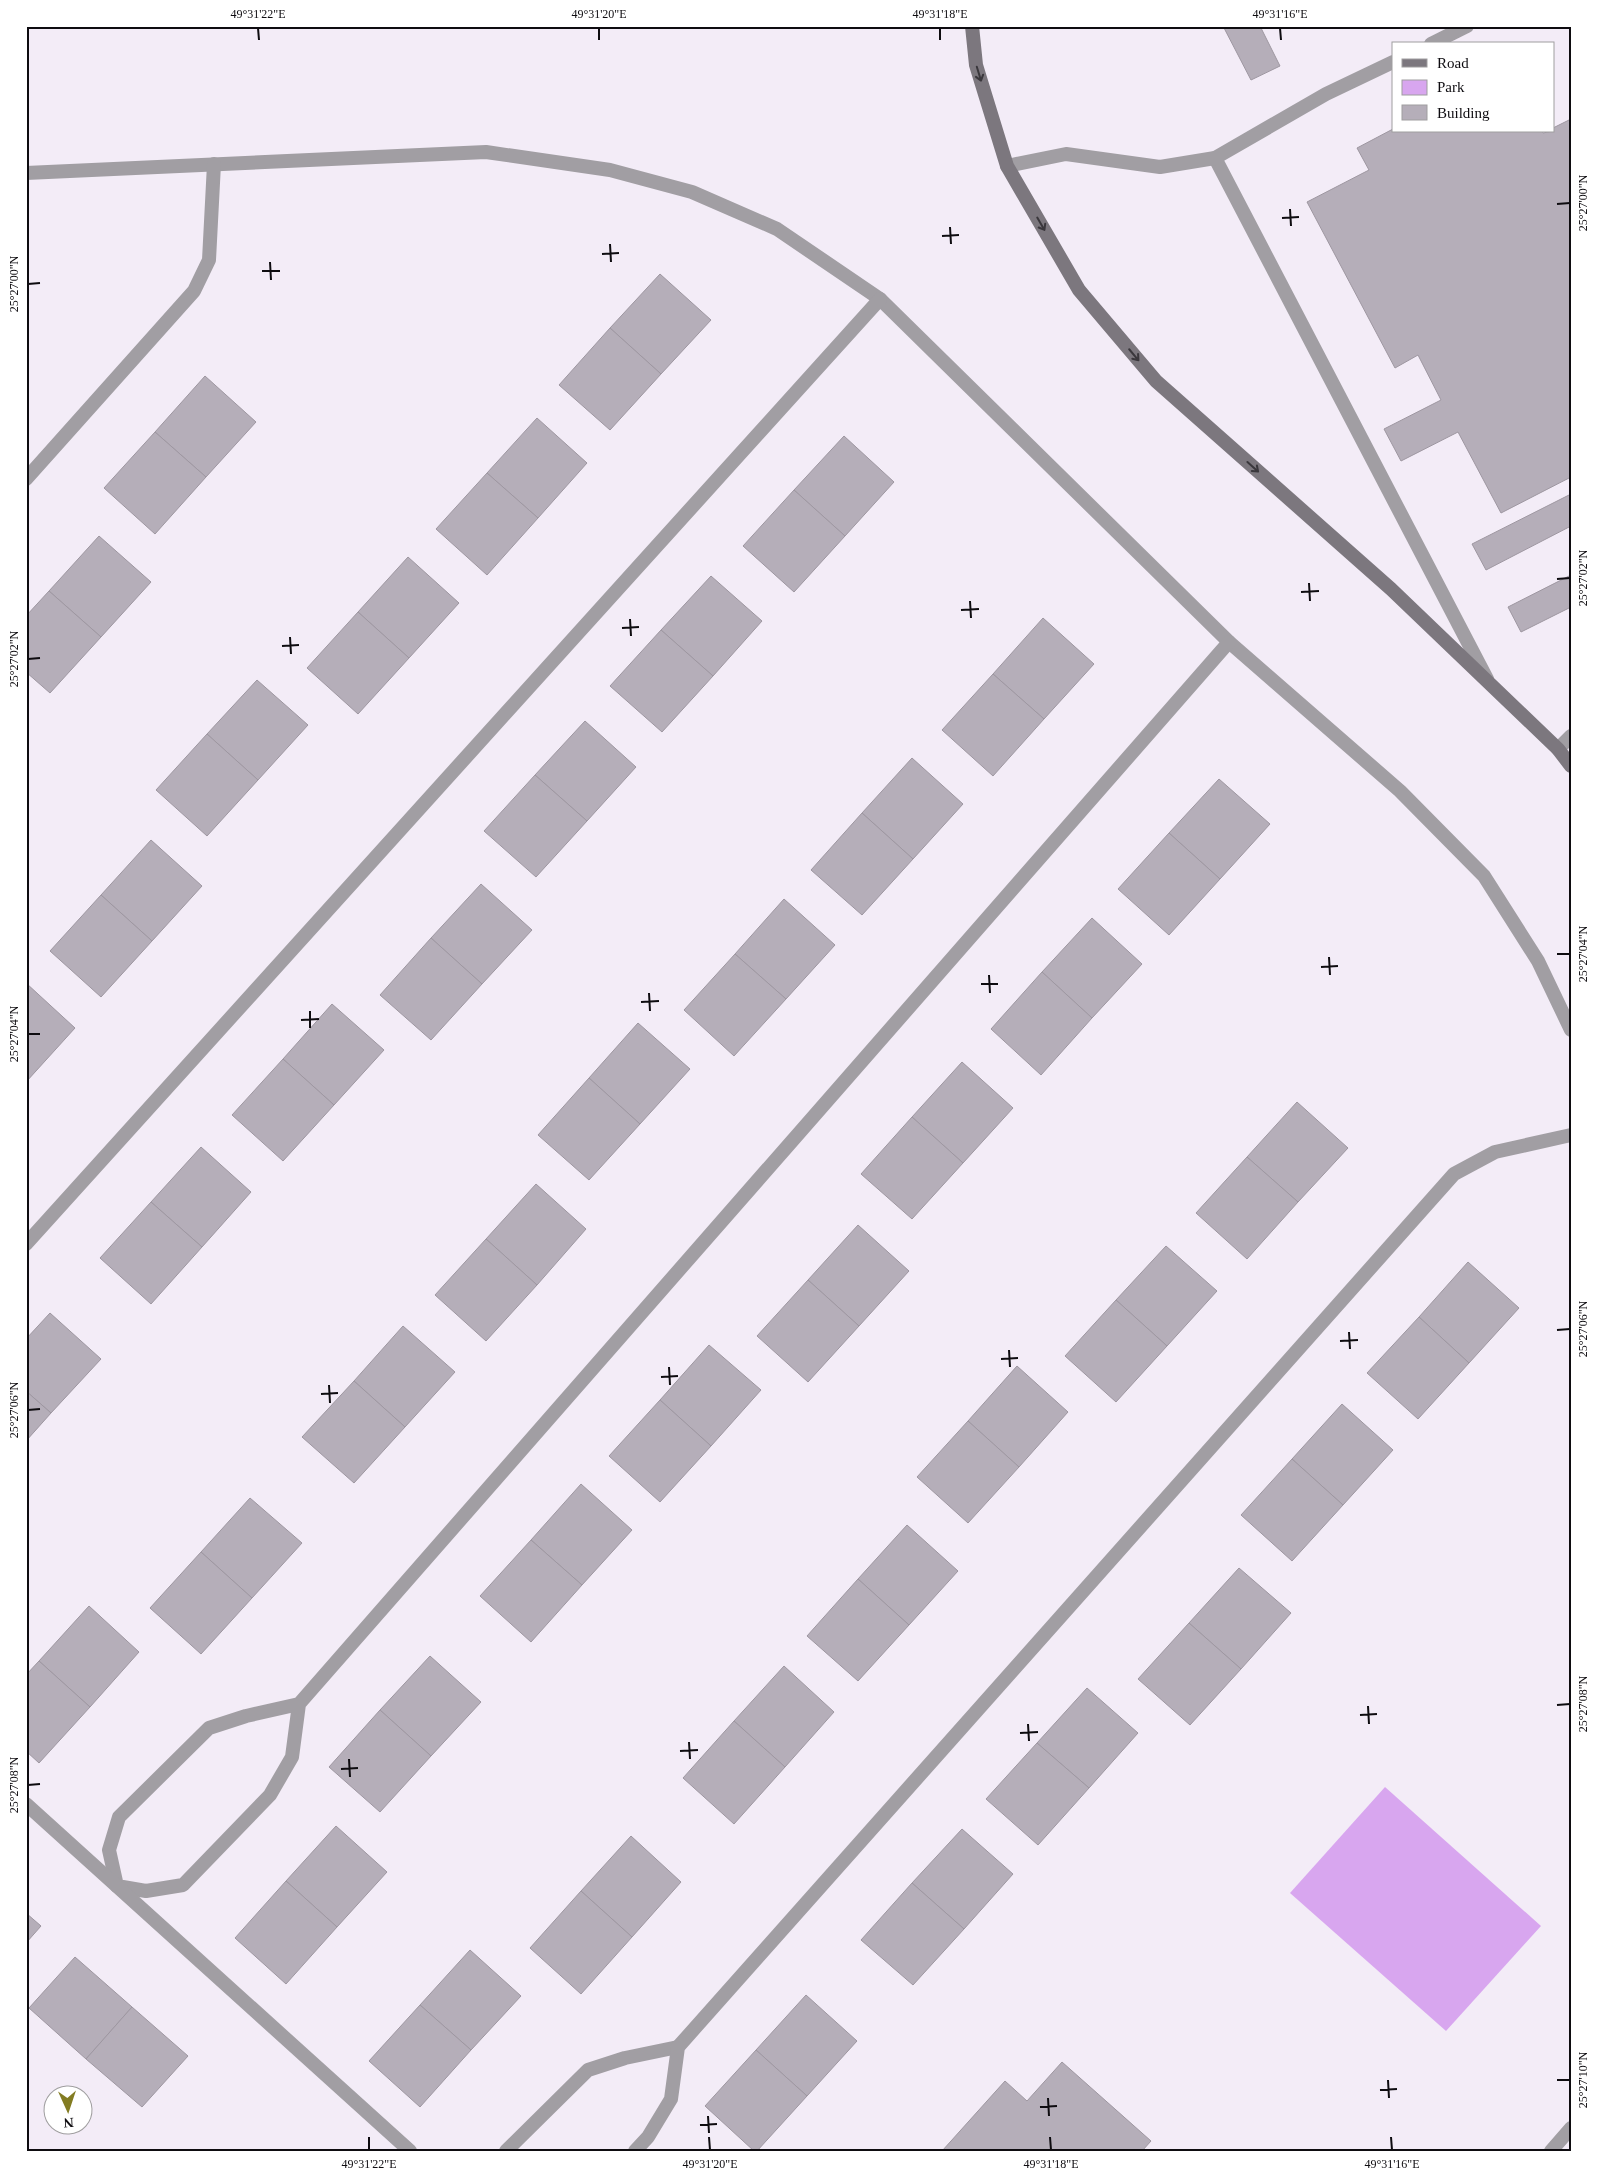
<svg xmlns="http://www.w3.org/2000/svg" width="1597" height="2177" viewBox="0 0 1597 2177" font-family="Georgia,serif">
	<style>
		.green { fill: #d8a6ef }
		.building { fill: #b5aeb9; stroke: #9e97a1 }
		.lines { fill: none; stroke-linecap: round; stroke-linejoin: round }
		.service { stroke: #a19ea3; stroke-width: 14 }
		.minor { stroke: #a19ea3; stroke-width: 14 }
		.secondary { stroke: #7c777e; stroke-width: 14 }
		.oneway { stroke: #3a373c }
		.ticks { fill: none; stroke: #0e0c10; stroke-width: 2 }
		.neatline { fill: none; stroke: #0e0c10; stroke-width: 2 }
		.ticks-label { font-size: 12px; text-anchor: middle; fill: #0e0c10 }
	</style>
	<rect width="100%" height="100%" fill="#f3ecf7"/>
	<polygon class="green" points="1385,1787 1541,1926 1446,2031 1290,1893"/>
	<g class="building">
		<polygon points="1223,26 1260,26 1280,66 1251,80"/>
		<polygon points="1571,119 1571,477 1501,513 1458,432 1401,461 1384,429 1441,400 1418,355 1395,368 1307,202 1369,170 1357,148 1393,129 1393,131 1542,131 1543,133 1553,131 1553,128"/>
		<polygon points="660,274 711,320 661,374 610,328"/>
		<polygon points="610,328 661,374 610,430 559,385"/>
		<polygon points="205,376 256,422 206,477 155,432"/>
		<polygon points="537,418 587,463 538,518 487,473"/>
		<polygon points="155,432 206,477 155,534 104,488"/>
		<polygon points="844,436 894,482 845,536 794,490"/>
		<polygon points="487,473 538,518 487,575 436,529"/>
		<polygon points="794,490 845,536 794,592 743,546"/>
		<polygon points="1571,494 1571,526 1486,570 1472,544"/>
		<polygon points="99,536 151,582 101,637 49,591"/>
		<polygon points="408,557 459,603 409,658 358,612"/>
		<polygon points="1571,575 1571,607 1521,632 1508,607"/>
		<polygon points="711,576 762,621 713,676 661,630"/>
		<polygon points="49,591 101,637 50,693 26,672 26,616"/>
		<polygon points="358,612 409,658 358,714 307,668"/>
		<polygon points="1043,618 1094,664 1044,719 993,674"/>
		<polygon points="661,630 713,676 662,732 610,686"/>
		<polygon points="993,674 1044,719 993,776 942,730"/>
		<polygon points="257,680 308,725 258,780 207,734"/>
		<polygon points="585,721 636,767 587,821 535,775"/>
		<polygon points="207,734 258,780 207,836 156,790"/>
		<polygon points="912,758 963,804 913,859 862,813"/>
		<polygon points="535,775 587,821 536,877 484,831"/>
		<polygon points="1219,779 1270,824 1220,879 1169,833"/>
		<polygon points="862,813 913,859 862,915 811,870"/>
		<polygon points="1169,833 1220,879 1169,935 1118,889"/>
		<polygon points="151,840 202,886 152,941 101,895"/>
		<polygon points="481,884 532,930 482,984 431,938"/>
		<polygon points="101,895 152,941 101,997 50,951"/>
		<polygon points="784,899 835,945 786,999 735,954"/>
		<polygon points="1092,918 1142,964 1092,1018 1042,972"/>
		<polygon points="431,938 482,984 431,1040 380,995"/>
		<polygon points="735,954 786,999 734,1056 684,1010"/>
		<polygon points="1042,972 1092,1018 1041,1075 991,1029"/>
		<polygon points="26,983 75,1028 26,1082"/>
		<polygon points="332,1004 384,1050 334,1105 283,1059"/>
		<polygon points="638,1023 690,1069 640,1124 589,1078"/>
		<polygon points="283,1059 334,1105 283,1161 232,1115"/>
		<polygon points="962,1062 1013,1108 963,1163 912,1117"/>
		<polygon points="589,1078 640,1124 589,1180 538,1135"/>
		<polygon points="1297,1102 1348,1148 1298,1202 1247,1157"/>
		<polygon points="912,1117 963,1163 912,1219 861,1174"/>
		<polygon points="201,1147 251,1192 202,1247 151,1202"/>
		<polygon points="1247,1157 1298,1202 1247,1259 1196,1213"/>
		<polygon points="536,1184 586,1229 537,1285 486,1239"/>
		<polygon points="151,1202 202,1247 151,1304 100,1258"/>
		<polygon points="858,1225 909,1271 859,1326 808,1280"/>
		<polygon points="486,1239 537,1285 486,1341 435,1295"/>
		<polygon points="1166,1246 1217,1291 1167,1346 1116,1300"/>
		<polygon points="1468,1262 1519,1308 1469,1363 1419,1317"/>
		<polygon points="808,1280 859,1326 808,1382 757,1336"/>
		<polygon points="1116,1300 1167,1346 1116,1402 1065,1356"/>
		<polygon points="50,1313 101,1359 51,1413 26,1391 26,1339"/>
		<polygon points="1419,1317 1469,1363 1418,1419 1367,1373"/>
		<polygon points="403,1326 455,1372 405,1427 354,1381"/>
		<polygon points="709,1345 761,1390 711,1446 660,1400"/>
		<polygon points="1017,1366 1068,1412 1019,1467 968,1421"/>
		<polygon points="354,1381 405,1427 354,1483 302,1437"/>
		<polygon points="26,1391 51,1413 26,1441"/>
		<polygon points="660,1400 711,1446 660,1502 609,1456"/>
		<polygon points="1342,1404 1393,1450 1343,1505 1292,1459"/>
		<polygon points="968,1421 1019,1467 968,1523 917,1477"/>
		<polygon points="1292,1459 1343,1505 1292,1561 1241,1515"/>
		<polygon points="581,1484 632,1530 582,1585 531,1540"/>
		<polygon points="250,1498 302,1543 252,1598 201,1552"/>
		<polygon points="907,1525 958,1571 909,1625 858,1579"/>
		<polygon points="531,1540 582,1585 531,1642 480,1596"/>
		<polygon points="201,1552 252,1598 201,1654 150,1608"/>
		<polygon points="1239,1568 1291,1613 1241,1669 1189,1623"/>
		<polygon points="858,1579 909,1625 858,1681 807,1636"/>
		<polygon points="89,1606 139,1652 90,1707 39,1661"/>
		<polygon points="1189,1623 1241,1669 1190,1725 1138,1679"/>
		<polygon points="430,1656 481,1702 431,1756 380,1710"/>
		<polygon points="39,1661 90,1707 39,1763 26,1751 26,1675"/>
		<polygon points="784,1666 834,1712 785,1767 734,1721"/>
		<polygon points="1087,1688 1138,1733 1089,1788 1037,1743"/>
		<polygon points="380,1710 431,1756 380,1812 329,1767"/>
		<polygon points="734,1721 785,1767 734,1824 683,1778"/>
		<polygon points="1037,1743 1089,1788 1038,1845 986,1799"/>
		<polygon points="336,1826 387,1872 337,1927 286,1881"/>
		<polygon points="962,1829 1013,1874 964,1929 912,1883"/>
		<polygon points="631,1836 681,1882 632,1937 581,1891"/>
		<polygon points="286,1881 337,1927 286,1984 235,1938"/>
		<polygon points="912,1883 964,1929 913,1985 861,1940"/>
		<polygon points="581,1891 632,1937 581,1994 530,1948"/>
		<polygon points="26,1913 41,1926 26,1943"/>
		<polygon points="470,1950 521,1996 471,2050 420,2005"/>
		<polygon points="75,1957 132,2007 86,2059 29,2008"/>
		<polygon points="806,1995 857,2041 807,2096 756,2050"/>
		<polygon points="420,2005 471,2050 420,2107 369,2061"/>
		<polygon points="132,2007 188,2056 142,2107 86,2059"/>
		<polygon points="756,2050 807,2096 757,2151 754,2151 705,2106"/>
		<polygon points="1062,2062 1151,2141 1142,2151 942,2151 1005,2081 1027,2101"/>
	</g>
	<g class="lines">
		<g class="service">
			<polyline points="1431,44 1467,26"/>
			<polyline points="1215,158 1487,679"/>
			<polyline points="1007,166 1066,154 1160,167 1215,158 1326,94 1393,62"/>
			<polyline points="1558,749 1571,736"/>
		</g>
		<g class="minor">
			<polyline points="26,173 486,152 610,170 692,192 777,229 880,299 1229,642 1400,791 1484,876 1538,961 1571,1030"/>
			<polyline points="26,479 194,291 209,260 214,164"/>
			<polyline points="26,1244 880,299"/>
			<polyline points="299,1704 246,1716 209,1728 119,1817 109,1850 117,1886 146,1891 183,1885 270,1795 292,1757 299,1704 1229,642"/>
			<polyline points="26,1804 410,2151"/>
			<polyline points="506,2151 588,2070 625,2058 678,2047"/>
			<polyline points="635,2151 648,2137 671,2099 678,2047 1454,1174 1495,1152 1571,1135"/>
			<polyline points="1551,2151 1571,2128"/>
		</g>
		<polyline class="secondary" points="972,26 976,65 1007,166 1079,290 1156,381 1391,589 1558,749 1571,766"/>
	</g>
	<defs><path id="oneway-shaft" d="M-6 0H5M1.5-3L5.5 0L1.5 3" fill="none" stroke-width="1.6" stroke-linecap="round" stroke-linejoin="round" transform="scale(1.25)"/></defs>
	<g class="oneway">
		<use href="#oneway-shaft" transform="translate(979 74) rotate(73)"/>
		<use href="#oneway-shaft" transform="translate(1041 224) rotate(60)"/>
		<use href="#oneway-shaft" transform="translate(1134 355) rotate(50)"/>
		<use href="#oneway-shaft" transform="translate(1253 467) rotate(42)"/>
	</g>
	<path class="ticks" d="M258,28L259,40M599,28V40M940,28V40M1280,28L1281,40M1557,204L1570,203M1290,209L1291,226M1282,218L1299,217M950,227L951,244M942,236L959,235M610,244L611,262M602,254L619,253M270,262L271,280M262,271H280M28,284L40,283M1557,579L1570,578M1309,583L1310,601M1301,592L1319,591M970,601L971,618M961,610L979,609M630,619L631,636M622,628L639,627M290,637L291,654M282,646L299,645M28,659L40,658M1557,954H1570M1329,957L1330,975M1321,967L1338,966M989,975L990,993M981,984H998M649,993L650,1011M641,1002L659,1001M310,1011V1028M301,1020L319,1019M28,1034H40M1557,1330L1570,1329M1349,1332L1350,1349M1340,1341L1358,1340M1009,1350L1010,1367M1001,1359L1018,1358M669,1367L670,1385M661,1377L678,1376M329,1385L330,1403M321,1394L338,1393M28,1410L40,1409M1557,1705L1570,1704M1368,1706L1369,1724M1360,1715L1377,1714M1028,1724L1029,1741M1020,1733L1038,1732M689,1742L690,1759M680,1751L698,1750M349,1759L350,1777M341,1769L358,1768M28,1785L40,1784M1388,2080L1389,2098M1557,2080H1570M1380,2090L1397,2089M1048,2098L1049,2116M1040,2107L1057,2106M708,2116L709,2133M700,2125L717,2124M369,2137V2150M709,2137L710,2150M1050,2137L1051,2150M1391,2137L1392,2150"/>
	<rect width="1597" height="2177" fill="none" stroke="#ffffff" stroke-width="55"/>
	<rect x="1392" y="42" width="162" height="90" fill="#ffffff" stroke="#9f9e9f"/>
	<rect x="1402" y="59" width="25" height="8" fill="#7c777e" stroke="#9f9e9f"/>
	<text x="1437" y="68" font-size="15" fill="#0e0c10">Road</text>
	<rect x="1402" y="80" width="25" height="15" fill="#d8a6ef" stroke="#9f9e9f"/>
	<text x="1437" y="92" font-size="15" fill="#0e0c10">Park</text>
	<rect x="1402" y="105" width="25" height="15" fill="#b5aeb9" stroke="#9f9e9f"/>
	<text x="1437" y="118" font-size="15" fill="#0e0c10">Building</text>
	<g transform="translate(68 2110) rotate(177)"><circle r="24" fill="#ffffff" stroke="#9f9e9f"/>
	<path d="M0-4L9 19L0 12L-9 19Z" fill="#837c22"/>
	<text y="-8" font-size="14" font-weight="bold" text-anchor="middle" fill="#0e0c10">N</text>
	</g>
	<rect x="28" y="28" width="1542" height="2122" class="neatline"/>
	<g class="ticks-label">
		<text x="258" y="18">49°31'22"E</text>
		<text x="599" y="18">49°31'20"E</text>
		<text x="940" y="18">49°31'18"E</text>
		<text x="1280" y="18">49°31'16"E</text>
		<text transform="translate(1583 203) rotate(-90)" y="4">25°27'00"N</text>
		<text transform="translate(14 284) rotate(-90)" y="4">25°27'00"N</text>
		<text transform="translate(1583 578) rotate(-90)" y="4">25°27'02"N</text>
		<text transform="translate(14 659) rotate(-90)" y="4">25°27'02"N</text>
		<text transform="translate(1583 954) rotate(-90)" y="4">25°27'04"N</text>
		<text transform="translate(14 1034) rotate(-90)" y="4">25°27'04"N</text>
		<text transform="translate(1583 1329) rotate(-90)" y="4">25°27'06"N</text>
		<text transform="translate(14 1410) rotate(-90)" y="4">25°27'06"N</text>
		<text transform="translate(1583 1704) rotate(-90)" y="4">25°27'08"N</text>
		<text transform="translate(14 1785) rotate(-90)" y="4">25°27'08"N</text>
		<text transform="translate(1583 2080) rotate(-90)" y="4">25°27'10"N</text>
		<text x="369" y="2168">49°31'22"E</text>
		<text x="710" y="2168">49°31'20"E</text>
		<text x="1051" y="2168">49°31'18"E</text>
		<text x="1392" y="2168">49°31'16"E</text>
	</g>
</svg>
